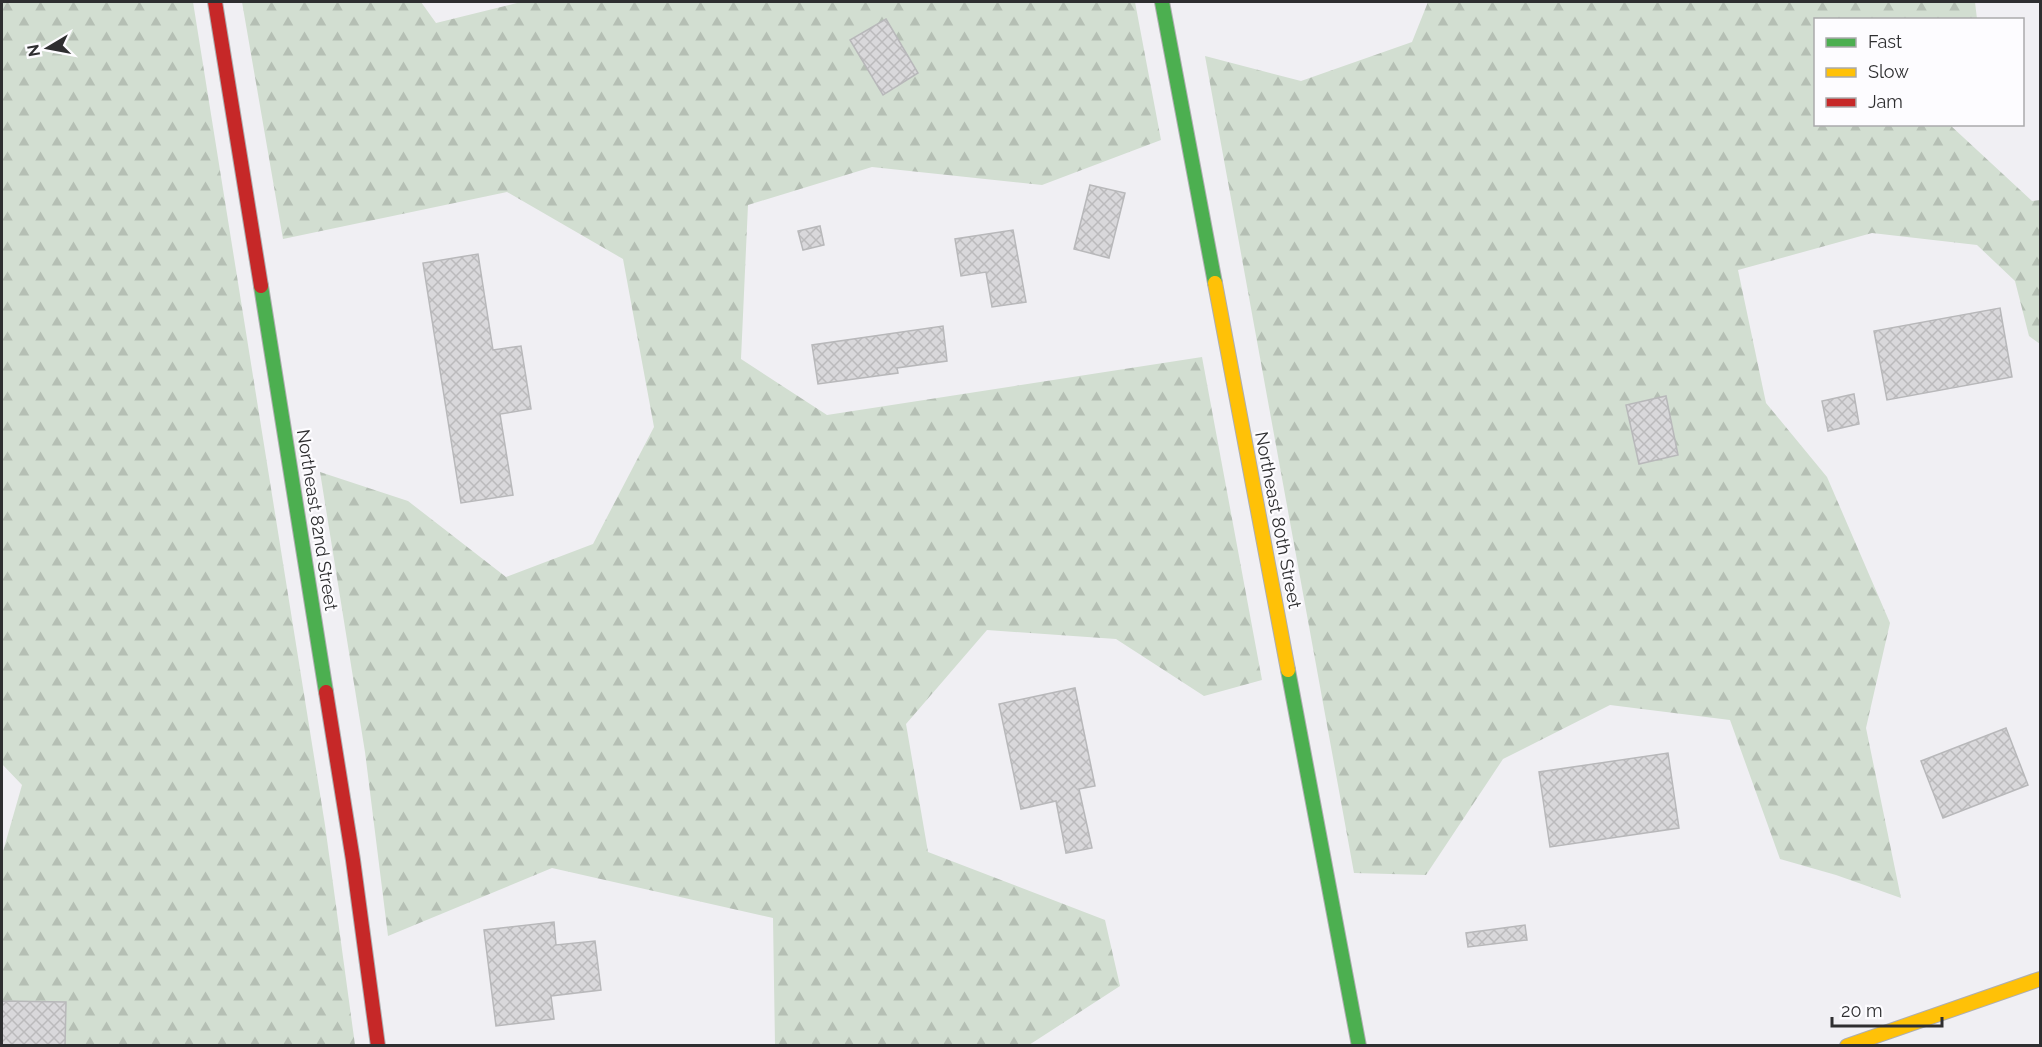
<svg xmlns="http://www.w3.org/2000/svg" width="2042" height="1047" viewBox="0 0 2042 1047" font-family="Raleway,sans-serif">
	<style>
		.forest { fill: url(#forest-firs) }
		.building { fill: url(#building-cross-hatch); stroke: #b8b8ba; stroke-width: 1.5 }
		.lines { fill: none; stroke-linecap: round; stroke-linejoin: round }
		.fast-casing { stroke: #aeaeb0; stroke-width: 16 }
		.slow-casing { stroke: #aeaeb0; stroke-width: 16 }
		.jam-casing { stroke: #aeaeb0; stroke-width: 16 }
		.fast { stroke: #4caf50; stroke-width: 14 }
		.slow { stroke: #ffc107; stroke-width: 14 }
		.jam { stroke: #c62828; stroke-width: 14 }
		.labels { text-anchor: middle; stroke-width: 4.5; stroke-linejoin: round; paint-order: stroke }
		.street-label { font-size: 18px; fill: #2e2e30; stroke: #fdfcff }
	</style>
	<defs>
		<pattern id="forest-firs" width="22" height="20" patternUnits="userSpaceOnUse" patternTransform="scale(1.5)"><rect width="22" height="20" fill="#d2ded1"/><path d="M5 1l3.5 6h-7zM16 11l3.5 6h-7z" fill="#b5bfb4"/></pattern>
		<pattern id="building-cross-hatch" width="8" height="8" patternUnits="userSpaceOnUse" patternTransform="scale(1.5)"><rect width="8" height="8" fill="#d9d8db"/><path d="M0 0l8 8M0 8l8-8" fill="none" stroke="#bbbabc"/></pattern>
	</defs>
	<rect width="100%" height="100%" fill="#f0eff3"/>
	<g class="forest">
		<polygon points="2,2 193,2 325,825 355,1045 2,1045 2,855 22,785 2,764"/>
		<polygon points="242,2 421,2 436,23 521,2 1135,2 1161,140 1042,185 872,167 748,205 741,359 827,415 1202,357 1262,680 1204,696 1116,639 987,630 906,724 928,852 1105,920 1120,986 1029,1045 775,1045 773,918 552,868 388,936 365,752 320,472 408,501 506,577 593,544 654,427 623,259 507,192 283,239"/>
		<polygon points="1428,2 1975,2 1977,19 1816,20 1816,124 1950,125 2032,201 2040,200 2040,344 2029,336 2015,281 1977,245 1872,233 1738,270 1766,403 1827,477 1890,623 1866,728 1901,898 1836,875 1780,859 1730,720 1610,705 1503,759 1426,875 1354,873 1205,56 1301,81 1412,42"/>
	</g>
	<g class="building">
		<polygon points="886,19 918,73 883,95 850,40"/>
		<polygon points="1090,185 1125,193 1109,258 1074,249"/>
		<polygon points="820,226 824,245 803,250 798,231"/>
		<polygon points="1013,230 1026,302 992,307 986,272 961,276 955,239"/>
		<polygon points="478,254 493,350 521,346 531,409 500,414 513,495 461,503 423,263"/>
		<polygon points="2000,308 2012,377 1887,400 1874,331"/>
		<polygon points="943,326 947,361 897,368 898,373 818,384 812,345"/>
		<polygon points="1854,394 1859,424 1828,431 1822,401"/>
		<polygon points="1666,396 1678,455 1639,464 1626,405"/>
		<polygon points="1075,688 1095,786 1079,789 1092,848 1066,853 1056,801 1021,809 999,704"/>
		<polygon points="2006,728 2028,785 1943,818 1921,761"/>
		<polygon points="1668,753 1679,828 1550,847 1539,772"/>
		<polygon points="554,922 556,945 595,941 601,990 551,996 554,1019 496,1026 484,930"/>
		<polygon points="1525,925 1527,940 1468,947 1466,933"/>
		<polygon points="2,1001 66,1002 65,1046 2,1046"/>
	</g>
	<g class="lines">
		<defs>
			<g id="fast">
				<polyline points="1162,2 1215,283"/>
				<polyline points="261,286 326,692"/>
				<polyline points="1288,670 1359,1046"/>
			</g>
			<g id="slow">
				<polyline points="1215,283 1288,670"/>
				<polyline points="1847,1046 2040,979"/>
			</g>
			<g id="jam">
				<polyline points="215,2 261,286"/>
				<polyline points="326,692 353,860 378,1046"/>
			</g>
		</defs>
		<use href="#fast" class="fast-casing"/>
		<use href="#slow" class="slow-casing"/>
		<use href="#jam" class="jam-casing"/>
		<use href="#fast" class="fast"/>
		<use href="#slow" class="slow"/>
		<use href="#jam" class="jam"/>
	</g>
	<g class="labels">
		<g class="street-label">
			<text transform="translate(317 520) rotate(81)" y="6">Northeast 82nd Street</text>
			<text transform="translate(1278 520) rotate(79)" y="6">Northeast 80th Street</text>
		</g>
	</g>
	<rect width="2042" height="1047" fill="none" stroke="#2e2e30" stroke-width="6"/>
	<rect x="1814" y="18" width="210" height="108" fill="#fdfcff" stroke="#aaaaac" stroke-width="1.5"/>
	<rect x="1826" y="38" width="30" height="9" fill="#4caf50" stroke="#aaaaac" stroke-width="1.5"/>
	<text x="1868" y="48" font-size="18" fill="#2e2e30">Fast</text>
	<rect x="1826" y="68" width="30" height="9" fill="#ffc107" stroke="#aaaaac" stroke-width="1.5"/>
	<text x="1868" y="78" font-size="18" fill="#2e2e30">Slow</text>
	<rect x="1826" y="98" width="30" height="9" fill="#c62828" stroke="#aaaaac" stroke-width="1.5"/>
	<text x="1868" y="108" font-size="18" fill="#2e2e30">Jam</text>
	<g transform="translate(48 48) rotate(260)" stroke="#fdfcff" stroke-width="4.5" paint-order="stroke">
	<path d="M0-4.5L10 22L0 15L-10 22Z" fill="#2e2e30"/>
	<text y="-9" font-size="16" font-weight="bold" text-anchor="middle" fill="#2e2e30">N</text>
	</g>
	<path d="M1832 1017v9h110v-9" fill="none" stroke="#2e2e30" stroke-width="3"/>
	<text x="1841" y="1017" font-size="18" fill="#2e2e30" stroke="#fdfcff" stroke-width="4.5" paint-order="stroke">20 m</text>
</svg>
